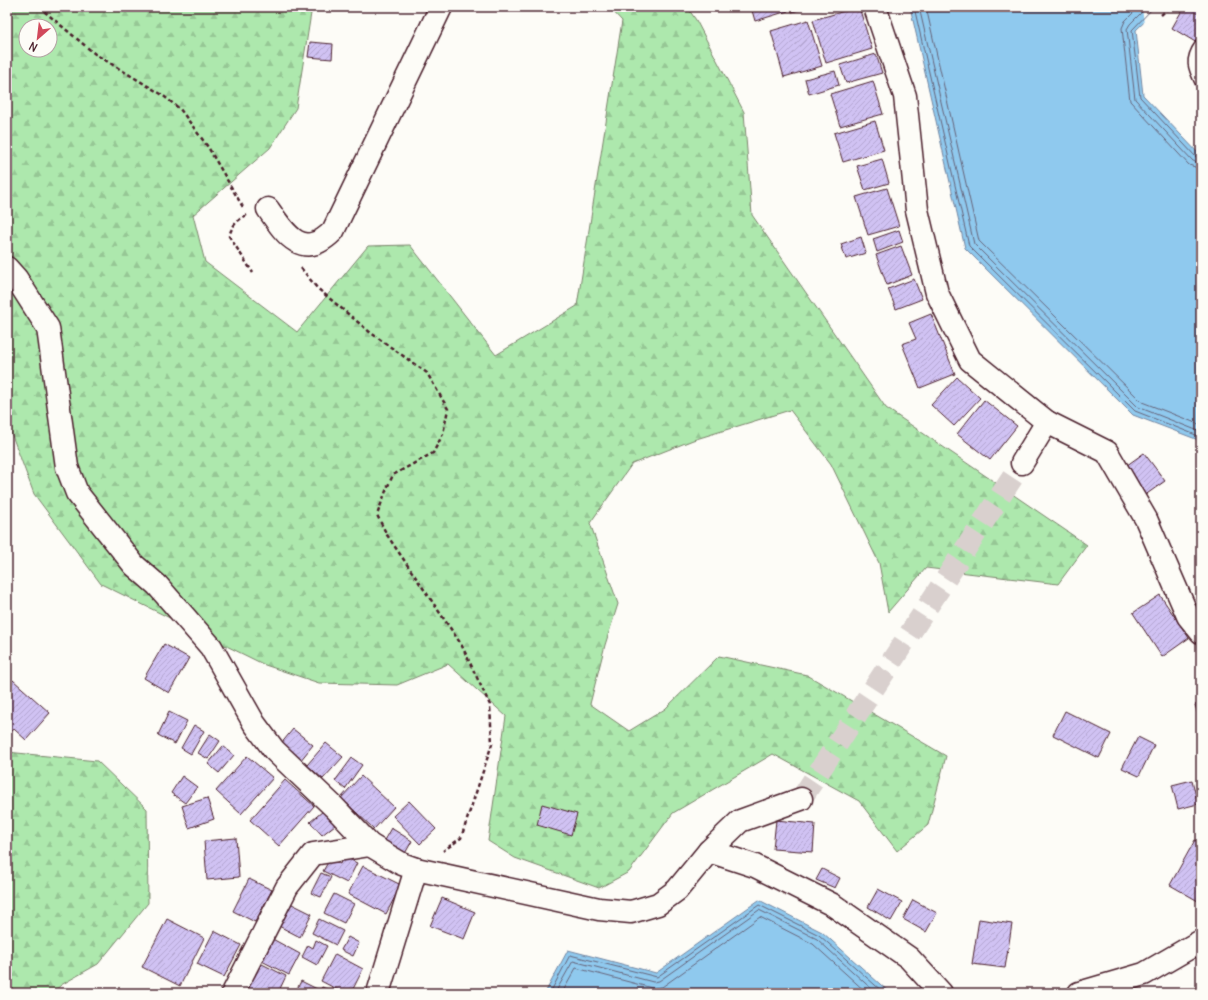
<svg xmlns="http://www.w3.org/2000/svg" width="1208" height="1000" viewBox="0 0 1208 1000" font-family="Delius,sans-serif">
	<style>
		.forest { fill: url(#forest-firs); stroke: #7c846c; fill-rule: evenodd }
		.water { fill: #8fc9ee; stroke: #7385a0 }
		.pier { fill: #fdfcf7 }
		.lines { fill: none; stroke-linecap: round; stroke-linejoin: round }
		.shore { stroke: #666379; stroke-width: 1 }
		.building { fill: url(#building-hatch); stroke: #4a1f2b }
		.street-tunnel { stroke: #d9d0ce; stroke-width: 22; stroke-dasharray: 22 11; stroke-linecap: butt }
		.lane-casing { stroke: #4a1f2b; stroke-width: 14 }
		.street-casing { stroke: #4a1f2b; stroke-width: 25 }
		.path { stroke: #4a1f2b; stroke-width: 2.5; stroke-dasharray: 4 3; stroke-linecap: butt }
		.lane { stroke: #fdfcf7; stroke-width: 11 }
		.street { stroke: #fdfcf7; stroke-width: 22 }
	</style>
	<defs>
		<pattern id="forest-firs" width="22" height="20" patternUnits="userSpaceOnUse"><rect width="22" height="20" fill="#ade8ad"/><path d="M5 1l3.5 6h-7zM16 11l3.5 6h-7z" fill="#96c795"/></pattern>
		<pattern id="building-hatch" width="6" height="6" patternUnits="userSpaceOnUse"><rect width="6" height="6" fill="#d0c2f3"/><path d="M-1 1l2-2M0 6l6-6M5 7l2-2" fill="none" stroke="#b4a6d0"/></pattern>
	</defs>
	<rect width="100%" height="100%" fill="#fdfcf7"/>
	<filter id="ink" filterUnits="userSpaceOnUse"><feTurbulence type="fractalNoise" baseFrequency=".025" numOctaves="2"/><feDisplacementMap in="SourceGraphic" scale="8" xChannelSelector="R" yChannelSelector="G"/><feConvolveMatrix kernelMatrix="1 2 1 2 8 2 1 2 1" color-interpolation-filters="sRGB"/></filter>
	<g filter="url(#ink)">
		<g class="forest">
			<path d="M7,7H312L296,108L270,148L193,215L205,262L297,332L368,246L410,245L496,355L577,306L622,21L609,7H687L696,20L744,112L752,215L886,408L1087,545L1058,584L926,568L888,612L879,563L831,464L790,410L693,440L632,464L590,523L618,604L605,645L590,704L629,731L665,709L719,656L807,675L946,756L928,825L897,851L859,801L773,754L673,813L629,872L599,888L515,858L488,841L506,716L448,664L397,685L319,683L265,665L101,584L34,494L7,422ZM26,26H50V50H26Z"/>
			<polygon points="7,752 97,761 147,809 148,903 98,964 61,985 52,993 7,993"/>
		</g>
		<g class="water">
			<polygon points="910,7 1160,7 1136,30 1143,95 1201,156 1201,441 1133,415 965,248"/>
			<polygon points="759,900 822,932 890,993 545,993 568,950 656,973"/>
		</g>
		<polygon class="pier" points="1142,7 1162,7 1144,25"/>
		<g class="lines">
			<g class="shore">
				<polyline points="914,7 969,246 1135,411 1201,437"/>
				<polyline points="919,7 974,244 1138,407 1201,432"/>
				<polyline points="926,7 979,241 1142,402 1201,425"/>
				<polyline points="1139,7 1125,21 1122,28 1130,101 1189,165 1201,169"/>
				<polyline points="1147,7 1130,24 1127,29 1135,99 1193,161 1201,163"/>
				<polyline points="1154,7 1132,30 1140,97 1196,157 1201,158"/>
				<polyline points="550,993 570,955 657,977 759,905 819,935 884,993"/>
				<polyline points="555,993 573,961 653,982 659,981 759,910 817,939 876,993"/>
				<polyline points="562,993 576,968 652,988 662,987 760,917 813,944 867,993"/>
			</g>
		</g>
		<g class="building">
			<polygon points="751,7 787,7 788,11 755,21"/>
			<polygon points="791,7 810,7 792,12"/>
			<polygon points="859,7 872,49 826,63 813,20"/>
			<polygon points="1184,7 1201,7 1201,36 1197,43 1172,28"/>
			<polygon points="808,20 822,66 784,77 771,31"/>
			<polygon points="310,42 333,44 332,59 308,57"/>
			<polygon points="876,54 882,73 846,83 840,65"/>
			<polygon points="835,71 839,85 809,94 805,79"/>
			<polygon points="873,81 883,114 840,126 830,94"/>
			<polygon points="875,121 884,150 843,162 834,133"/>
			<polygon points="882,159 889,183 865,190 857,166"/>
			<polygon points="887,188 899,226 868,235 856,197"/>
			<polygon points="899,230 903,242 877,252 873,239"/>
			<polygon points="861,237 866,253 846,259 841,244"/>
			<polygon points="901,246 912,275 887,285 876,255"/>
			<polygon points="914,279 922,299 896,309 888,289"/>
			<polygon points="931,314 955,374 920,388 902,344 916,339 909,323"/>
			<polygon points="957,377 980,398 954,426 931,405"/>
			<polygon points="984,400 1017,426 990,460 957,434"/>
			<polygon points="1144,453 1165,481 1144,496 1123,468"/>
			<polygon points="1160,595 1189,638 1162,657 1133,613"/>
			<polygon points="164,644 189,658 169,693 144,678"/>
			<polygon points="13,680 50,713 26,740 14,729 7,737 7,687"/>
			<polygon points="1201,703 1201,721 1200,721 1195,705"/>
			<polygon points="1065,711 1111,734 1099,758 1053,735"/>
			<polygon points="169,712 187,721 175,744 158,735"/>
			<polygon points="194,725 204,731 191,754 181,748"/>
			<polygon points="293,729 313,745 300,761 280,745"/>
			<polygon points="210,734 220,741 208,759 198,753"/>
			<polygon points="1138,737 1154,745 1139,776 1122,768"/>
			<polygon points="326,743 343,757 323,779 307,765"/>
			<polygon points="223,746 234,755 219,773 208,764"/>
			<polygon points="247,756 273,778 241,814 216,791"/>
			<polygon points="352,758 362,765 345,789 335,781"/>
			<polygon points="182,776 197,787 185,803 171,793"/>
			<polygon points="361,776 394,807 374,829 341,798"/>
			<polygon points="285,780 314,806 279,846 250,820"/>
			<polygon points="1192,780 1198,804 1178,809 1172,785"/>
			<polygon points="207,798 214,819 189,828 182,806"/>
			<polygon points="409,801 436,829 420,844 393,816"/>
			<polygon points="542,804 577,814 571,835 537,825"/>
			<polygon points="323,811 335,825 322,835 310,822"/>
			<polygon points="776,820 815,824 813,852 773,849"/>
			<polygon points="391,828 412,841 403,857 382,844"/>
			<polygon points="236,838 239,877 207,880 204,841"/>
			<polygon points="1195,840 1201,843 1201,895 1198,901 1170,885"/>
			<polygon points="343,856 357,863 347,883 323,871 330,859 340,864"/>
			<polygon points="363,866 401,885 386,914 348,894"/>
			<polygon points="822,869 840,878 835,888 816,880"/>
			<polygon points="321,873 331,877 321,897 311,893"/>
			<polygon points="249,879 272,890 255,922 233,911"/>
			<polygon points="878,889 902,902 891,921 868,907"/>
			<polygon points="334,894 354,904 344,923 324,913"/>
			<polygon points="442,898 475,912 464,939 430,926"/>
			<polygon points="913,900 937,913 926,932 903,919"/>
			<polygon points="286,901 312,914 300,937 275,924"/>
			<polygon points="167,919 204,938 180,986 142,967"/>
			<polygon points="319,919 343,931 336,945 312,933"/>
			<polygon points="979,919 1012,924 1005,968 972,964"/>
			<polygon points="214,931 241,945 224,977 197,964"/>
			<polygon points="267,936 300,954 289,975 256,958"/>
			<polygon points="348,937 359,943 353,956 341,950"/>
			<polygon points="316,940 327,946 317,965 302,957 308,945 313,948"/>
			<polygon points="335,954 363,969 351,993 344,993 321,981"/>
			<polygon points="256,961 286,976 278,993 242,993"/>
			<polygon points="301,981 317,989 315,993 295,993"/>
			<polygon points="322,987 335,993 319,993"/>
		</g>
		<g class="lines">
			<polyline class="street-tunnel" points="801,799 1022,463"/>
			<defs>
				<path id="lane" d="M1201,45C1190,60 1194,68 1201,82"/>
				<g id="street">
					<polyline points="875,7 905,96 917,210 937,293 970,360 1047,422 1107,452 1146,519 1188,616 1201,632"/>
					<path d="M268,209C286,235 303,261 333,231L441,7"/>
					<polyline points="7,268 16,278 48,328 67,467 77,493 134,565 157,585 211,647 254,723 274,750 334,807 370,845 402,864 416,869 599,909 631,912 658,904 677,890 709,851 740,821 801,799"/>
					<polyline points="1022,463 1047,422"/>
					<polyline points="709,851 755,866 833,905 909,958 941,993"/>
					<polyline points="233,993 287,887 313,854 370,845"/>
					<polyline points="378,993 416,869"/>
					<polyline points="1079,993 1144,974 1201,941"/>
				</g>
			</defs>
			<use href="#lane" class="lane-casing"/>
			<use href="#street" class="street-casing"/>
			<g class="path">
				<polyline points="39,7 95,54 161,94 180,109 208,147 244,209"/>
				<polyline points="1161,15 1170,7"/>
				<path d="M247,215C237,220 232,226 229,236L253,273"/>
				<polyline points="301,268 317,288 371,333 427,373 448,409 443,434 433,453 393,475 387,488 377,515 387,535 461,644 490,705 492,744 461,838 443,851"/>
			</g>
			<use href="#lane" class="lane"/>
			<use href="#street" class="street"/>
		</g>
	</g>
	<rect width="1208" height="1000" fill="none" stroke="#fdfcf7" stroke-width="24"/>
	<rect x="12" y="12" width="1184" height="976" fill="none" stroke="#4a1f2b" stroke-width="1.5" filter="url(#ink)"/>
	<g transform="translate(38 38) rotate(208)"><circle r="19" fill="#fdfcf7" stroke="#b5a4a5"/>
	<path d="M0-3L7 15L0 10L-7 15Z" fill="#d1495b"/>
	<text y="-6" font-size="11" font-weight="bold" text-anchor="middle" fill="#4a1f2b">N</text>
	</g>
</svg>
